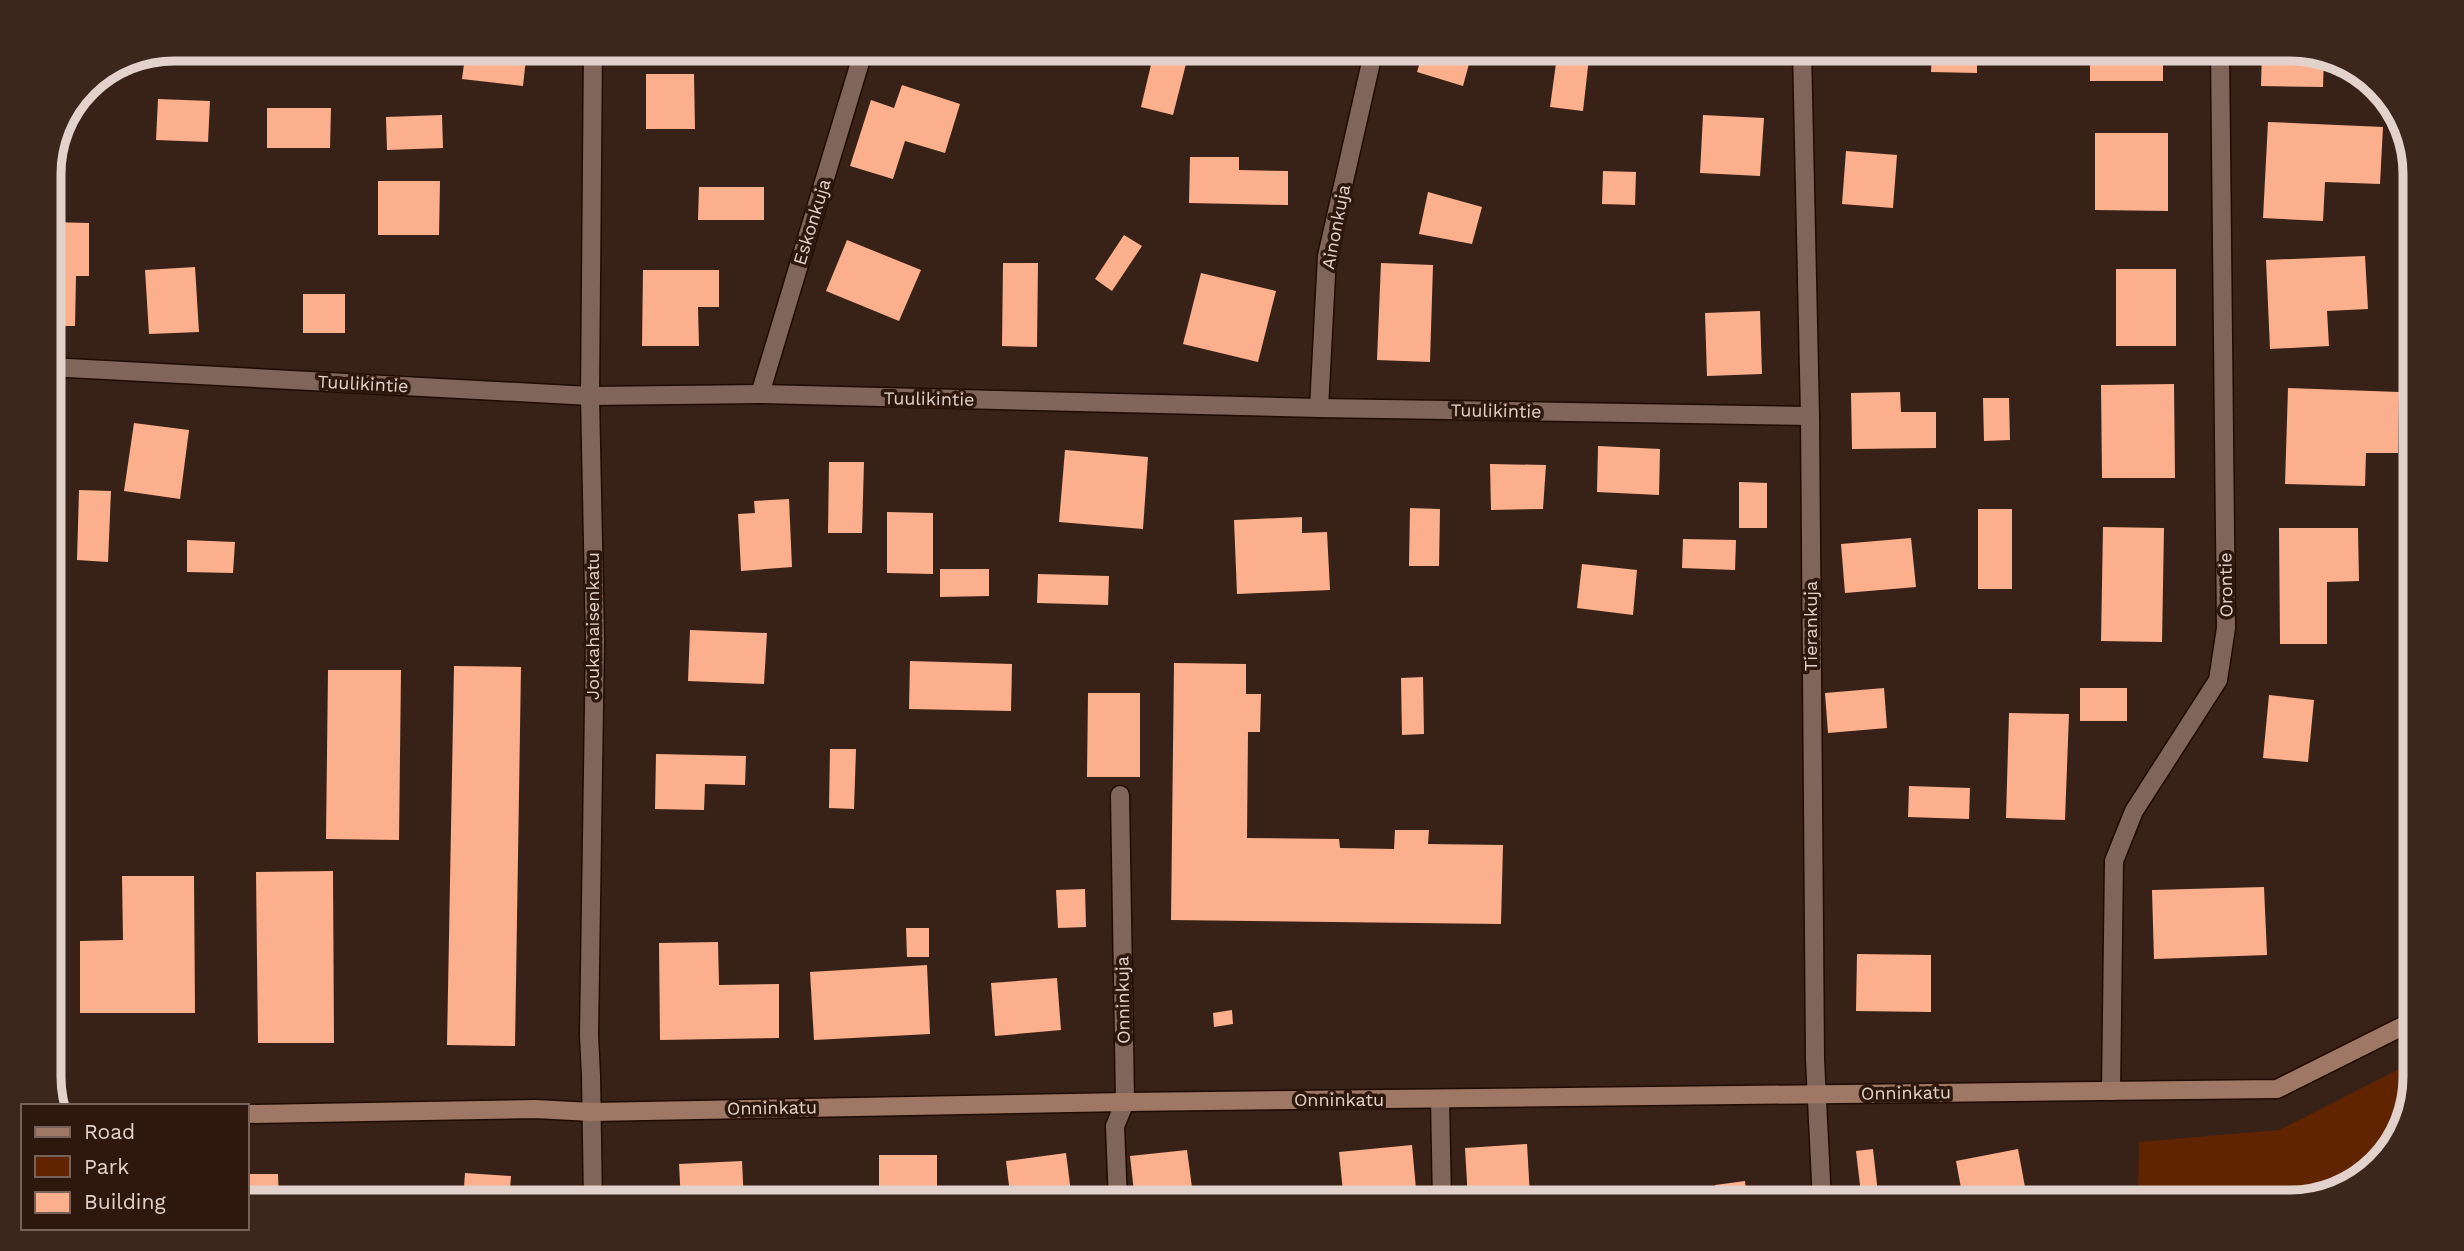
<svg xmlns="http://www.w3.org/2000/svg" width="2464" height="1251" viewBox="0 0 2464 1251" font-family="'Work Sans',sans-serif">
	<style>
		.green { fill: #612400 }
		.building { fill: #fcaf8c }
		.lines { fill: none; stroke-linecap: round; stroke-linejoin: round }
		.street-casing { stroke: #1f0b03; stroke-width: 21 }
		.secondary-casing { stroke: #1f0b03; stroke-width: 21 }
		.street { stroke: #80665a; stroke-width: 18 }
		.secondary { stroke: #9f7865; stroke-width: 18 }
		.labels { text-anchor: middle; stroke-width: 7; stroke-linejoin: round; paint-order: stroke }
		.street-label { font-size: 18px; fill: #e2d2cb; stroke: #2e180e }
		.rim { fill: none; stroke: #e2d2cb; stroke-width: 9 }
	</style>
	<rect width="100%" height="100%" fill="#382218"/>
	<polygon class="green" points="2415,1061 2415,1077 2402,1132 2359,1181 2290,1202 2138,1202 2139,1142 2279,1130"/>
	<g class="building">
		<polygon points="466,49 527,49 523,86 462,79"/>
		<polygon points="747,49 811,49 810,62 747,60"/>
		<polygon points="1424,49 1473,49 1463,86 1417,72"/>
		<polygon points="1558,49 1590,49 1583,111 1550,107"/>
		<polygon points="1932,49 1977,49 1977,73 1931,72"/>
		<rect x="2090" y="49" width="73" height="32"/>
		<polygon points="2262,49 2290,49 2324,57 2323,87 2261,86"/>
		<polygon points="1154,52 1187,60 1173,115 1141,107"/>
		<polygon points="646,74 694,74 695,129 646,129"/>
		<polygon points="902,85 960,104 945,153 905,141 893,179 850,166 871,100 894,108"/>
		<polygon points="158,99 210,101 208,142 156,140"/>
		<polygon points="267,108 331,108 330,148 267,148"/>
		<polygon points="442,115 443,148 387,150 386,117"/>
		<polygon points="1703,115 1764,118 1760,176 1700,173"/>
		<polygon points="2268,122 2383,127 2380,184 2325,182 2323,221 2263,218"/>
		<polygon points="2095,133 2168,133 2168,211 2095,210"/>
		<polygon points="1846,151 1897,155 1893,208 1842,204"/>
		<polygon points="1190,157 1239,157 1239,170 1288,171 1288,205 1189,203"/>
		<polygon points="1603,171 1636,172 1635,205 1602,204"/>
		<polygon points="378,181 440,181 439,235 378,235"/>
		<polygon points="699,187 764,187 764,220 698,220"/>
		<polygon points="1428,192 1482,207 1472,244 1419,234"/>
		<polygon points="49,222 89,223 89,276 76,276 75,326 49,326"/>
		<polygon points="1124,235 1142,246 1112,291 1095,279"/>
		<polygon points="847,240 921,270 899,321 826,291"/>
		<polygon points="2365,256 2368,309 2327,311 2329,346 2270,349 2266,260"/>
		<polygon points="1003,263 1038,263 1037,347 1002,346"/>
		<polygon points="1381,263 1433,265 1430,362 1377,360"/>
		<polygon points="195,267 199,332 149,334 145,270"/>
		<rect x="2116" y="269" width="60" height="77"/>
		<polygon points="643,270 719,270 719,307 698,307 699,346 642,346"/>
		<polygon points="1201,273 1276,291 1258,362 1183,344"/>
		<rect x="303" y="294" width="42" height="39"/>
		<polygon points="1760,311 1762,374 1707,376 1705,313"/>
		<polygon points="2174,384 2175,478 2102,478 2101,385"/>
		<polygon points="2288,388 2399,392 2398,453 2366,453 2365,486 2285,484"/>
		<polygon points="1900,392 1901,412 1936,412 1936,448 1852,449 1851,393"/>
		<polygon points="1983,398 2009,398 2010,440 1984,441"/>
		<polygon points="134,423 189,430 180,499 124,491"/>
		<polygon points="1598,446 1660,449 1659,495 1597,492"/>
		<polygon points="1065,450 1148,457 1143,529 1059,522"/>
		<polygon points="829,462 864,462 862,533 828,533"/>
		<polygon points="1490,464 1546,465 1543,509 1491,510"/>
		<polygon points="1739,482 1767,483 1767,528 1739,528"/>
		<polygon points="79,490 111,491 108,562 77,560"/>
		<polygon points="789,499 792,567 741,571 738,514 755,513 754,501"/>
		<polygon points="1410,508 1440,509 1439,566 1409,566"/>
		<rect x="1978" y="509" width="34" height="80"/>
		<polygon points="887,512 933,513 933,574 887,573"/>
		<polygon points="1302,517 1302,533 1327,532 1330,590 1237,594 1234,520"/>
		<polygon points="2103,527 2164,528 2162,642 2101,641"/>
		<polygon points="2279,528 2358,528 2359,581 2327,582 2327,644 2280,644"/>
		<polygon points="1911,538 1916,587 1845,593 1841,544"/>
		<polygon points="1683,539 1736,540 1735,570 1682,568"/>
		<polygon points="187,540 235,542 233,573 187,572"/>
		<polygon points="1582,564 1637,570 1633,615 1577,608"/>
		<polygon points="940,569 989,569 989,596 940,597"/>
		<polygon points="1038,574 1109,576 1108,605 1037,603"/>
		<polygon points="690,630 767,633 764,684 688,681"/>
		<polygon points="910,661 1012,664 1011,711 909,709"/>
		<polygon points="1174,663 1246,664 1246,694 1261,694 1260,732 1248,732 1247,838 1339,839 1340,848 1394,849 1395,830 1429,830 1428,844 1503,845 1501,924 1171,920"/>
		<polygon points="454,666 521,667 515,1046 447,1045"/>
		<polygon points="328,670 401,670 399,840 326,839"/>
		<polygon points="1423,677 1424,734 1402,735 1401,678"/>
		<polygon points="1884,688 1887,728 1828,733 1825,693"/>
		<rect x="2080" y="688" width="47" height="33"/>
		<polygon points="1088,693 1140,693 1140,777 1087,777"/>
		<polygon points="2269,695 2314,700 2308,762 2263,758"/>
		<polygon points="2009,713 2069,714 2065,820 2006,818"/>
		<polygon points="830,749 856,749 854,809 829,808"/>
		<polygon points="656,754 746,756 745,785 705,784 704,810 655,809"/>
		<polygon points="1909,786 1970,788 1969,819 1908,817"/>
		<polygon points="333,871 334,1043 258,1043 256,872"/>
		<polygon points="122,876 194,876 195,1013 80,1013 80,941 123,940"/>
		<polygon points="2264,887 2267,955 2154,959 2152,890"/>
		<polygon points="1085,889 1086,927 1058,928 1056,890"/>
		<polygon points="906,928 929,928 929,957 907,957"/>
		<polygon points="718,942 719,985 779,984 779,1038 660,1040 659,943"/>
		<polygon points="1857,954 1931,955 1931,1012 1856,1011"/>
		<polygon points="927,965 930,1034 814,1040 810,972"/>
		<polygon points="1057,978 1061,1030 995,1036 991,983"/>
		<polygon points="1232,1010 1233,1024 1214,1027 1213,1013"/>
		<polygon points="1527,1144 1530,1196 1468,1200 1465,1148"/>
		<polygon points="1412,1145 1417,1200 1344,1202 1339,1152"/>
		<polygon points="1873,1149 1879,1202 1862,1202 1856,1151"/>
		<polygon points="2018,1149 2025,1187 1963,1199 1956,1161"/>
		<polygon points="1187,1150 1193,1195 1135,1201 1130,1156"/>
		<polygon points="1066,1153 1072,1200 1011,1202 1006,1161"/>
		<rect x="879" y="1155" width="58" height="44"/>
		<polygon points="742,1161 744,1202 681,1202 679,1164"/>
		<polygon points="465,1173 511,1176 509,1202 463,1202"/>
		<polygon points="247,1174 278,1174 279,1202 247,1202"/>
		<polygon points="1745,1181 1747,1202 1716,1202 1715,1185"/>
	</g>
	<g class="lines">
		<defs>
			<g id="street">
				<polyline points="593,49 590,396 595,640 589,1035 591,1076 593,1202"/>
				<polyline points="1802,49 1810,416 1815,1059 1822,1202"/>
				<polyline points="49,367 590,396 760,394 1319,408 1810,416"/>
				<polyline points="760,394 864,49"/>
				<polyline points="1319,408 1327,256 1374,49"/>
				<polyline points="2111,1091 2114,861 2134,811 2218,680 2226,628 2220,49"/>
				<polyline points="1440,1099 1442,1202"/>
				<polyline points="1118,1202 1115,1126 1125,1102 1120,795"/>
			</g>
			<polyline id="secondary" points="247,1114 535,1109 592,1112 1125,1102 2277,1089 2415,1020"/>
		</defs>
		<use href="#street" class="street-casing"/>
		<use href="#secondary" class="secondary-casing"/>
		<use href="#street" class="street"/>
		<use href="#secondary" class="secondary"/>
	</g>
	<g class="labels">
		<g class="street-label">
			<text transform="translate(812 222) rotate(-73)" y="6">Eskonkuja</text>
			<text transform="translate(1336 227) rotate(-79)" y="6">Ainonkuja</text>
			<text transform="translate(363 384) rotate(3)" y="6">Tuulikintie</text>
			<text transform="translate(929 399) rotate(1)" y="6">Tuulikintie</text>
			<text transform="translate(1496 411) rotate(1)" y="6">Tuulikintie</text>
			<text transform="translate(2226 585) rotate(-91)" y="6">Orontie</text>
			<text transform="translate(593 626) rotate(-90)" y="6">Joukahaisenkatu</text>
			<text transform="translate(1811 626) rotate(-90)" y="6">Tierankuja</text>
			<text transform="translate(1123 1000) rotate(-91)" y="6">Onninkuja</text>
			<text transform="translate(1906 1093) rotate(-1)" y="6">Onninkatu</text>
			<text x="1339" y="1106">Onninkatu</text>
			<text transform="translate(772 1108) rotate(-1)" y="6">Onninkatu</text>
		</g>
	</g>
	<path d="M0 0H2464V1251H0ZM174 61H2290A113 113 0 0 1 2403 174V1077A113 113 0 0 1 2290 1190H174A113 113 0 0 1 61 1077V174A113 113 0 0 1 174 61Z" fill="#3c271d" fill-rule="evenodd"/>
	<path class="rim" d="M174 61H2290A113 113 0 0 1 2403 174V1077A113 113 0 0 1 2290 1190H174A113 113 0 0 1 61 1077V174A113 113 0 0 1 174 61Z"/>
	<rect x="21" y="1104" width="228" height="126" fill="#2e180e" stroke="#76625a" stroke-width="2"/>
	<rect x="35" y="1127" width="35" height="10" fill="#9f7865" stroke="#76625a" stroke-width="2"/>
	<text x="84" y="1139" font-size="21" fill="#e2d2cb">Road</text>
	<rect x="35" y="1156" width="35" height="21" fill="#612400" stroke="#76625a" stroke-width="2"/>
	<text x="84" y="1174" font-size="21" fill="#e2d2cb">Park</text>
	<rect x="35" y="1192" width="35" height="21" fill="#fcaf8c" stroke="#76625a" stroke-width="2"/>
	<text x="84" y="1209" font-size="21" fill="#e2d2cb">Building</text>
</svg>
